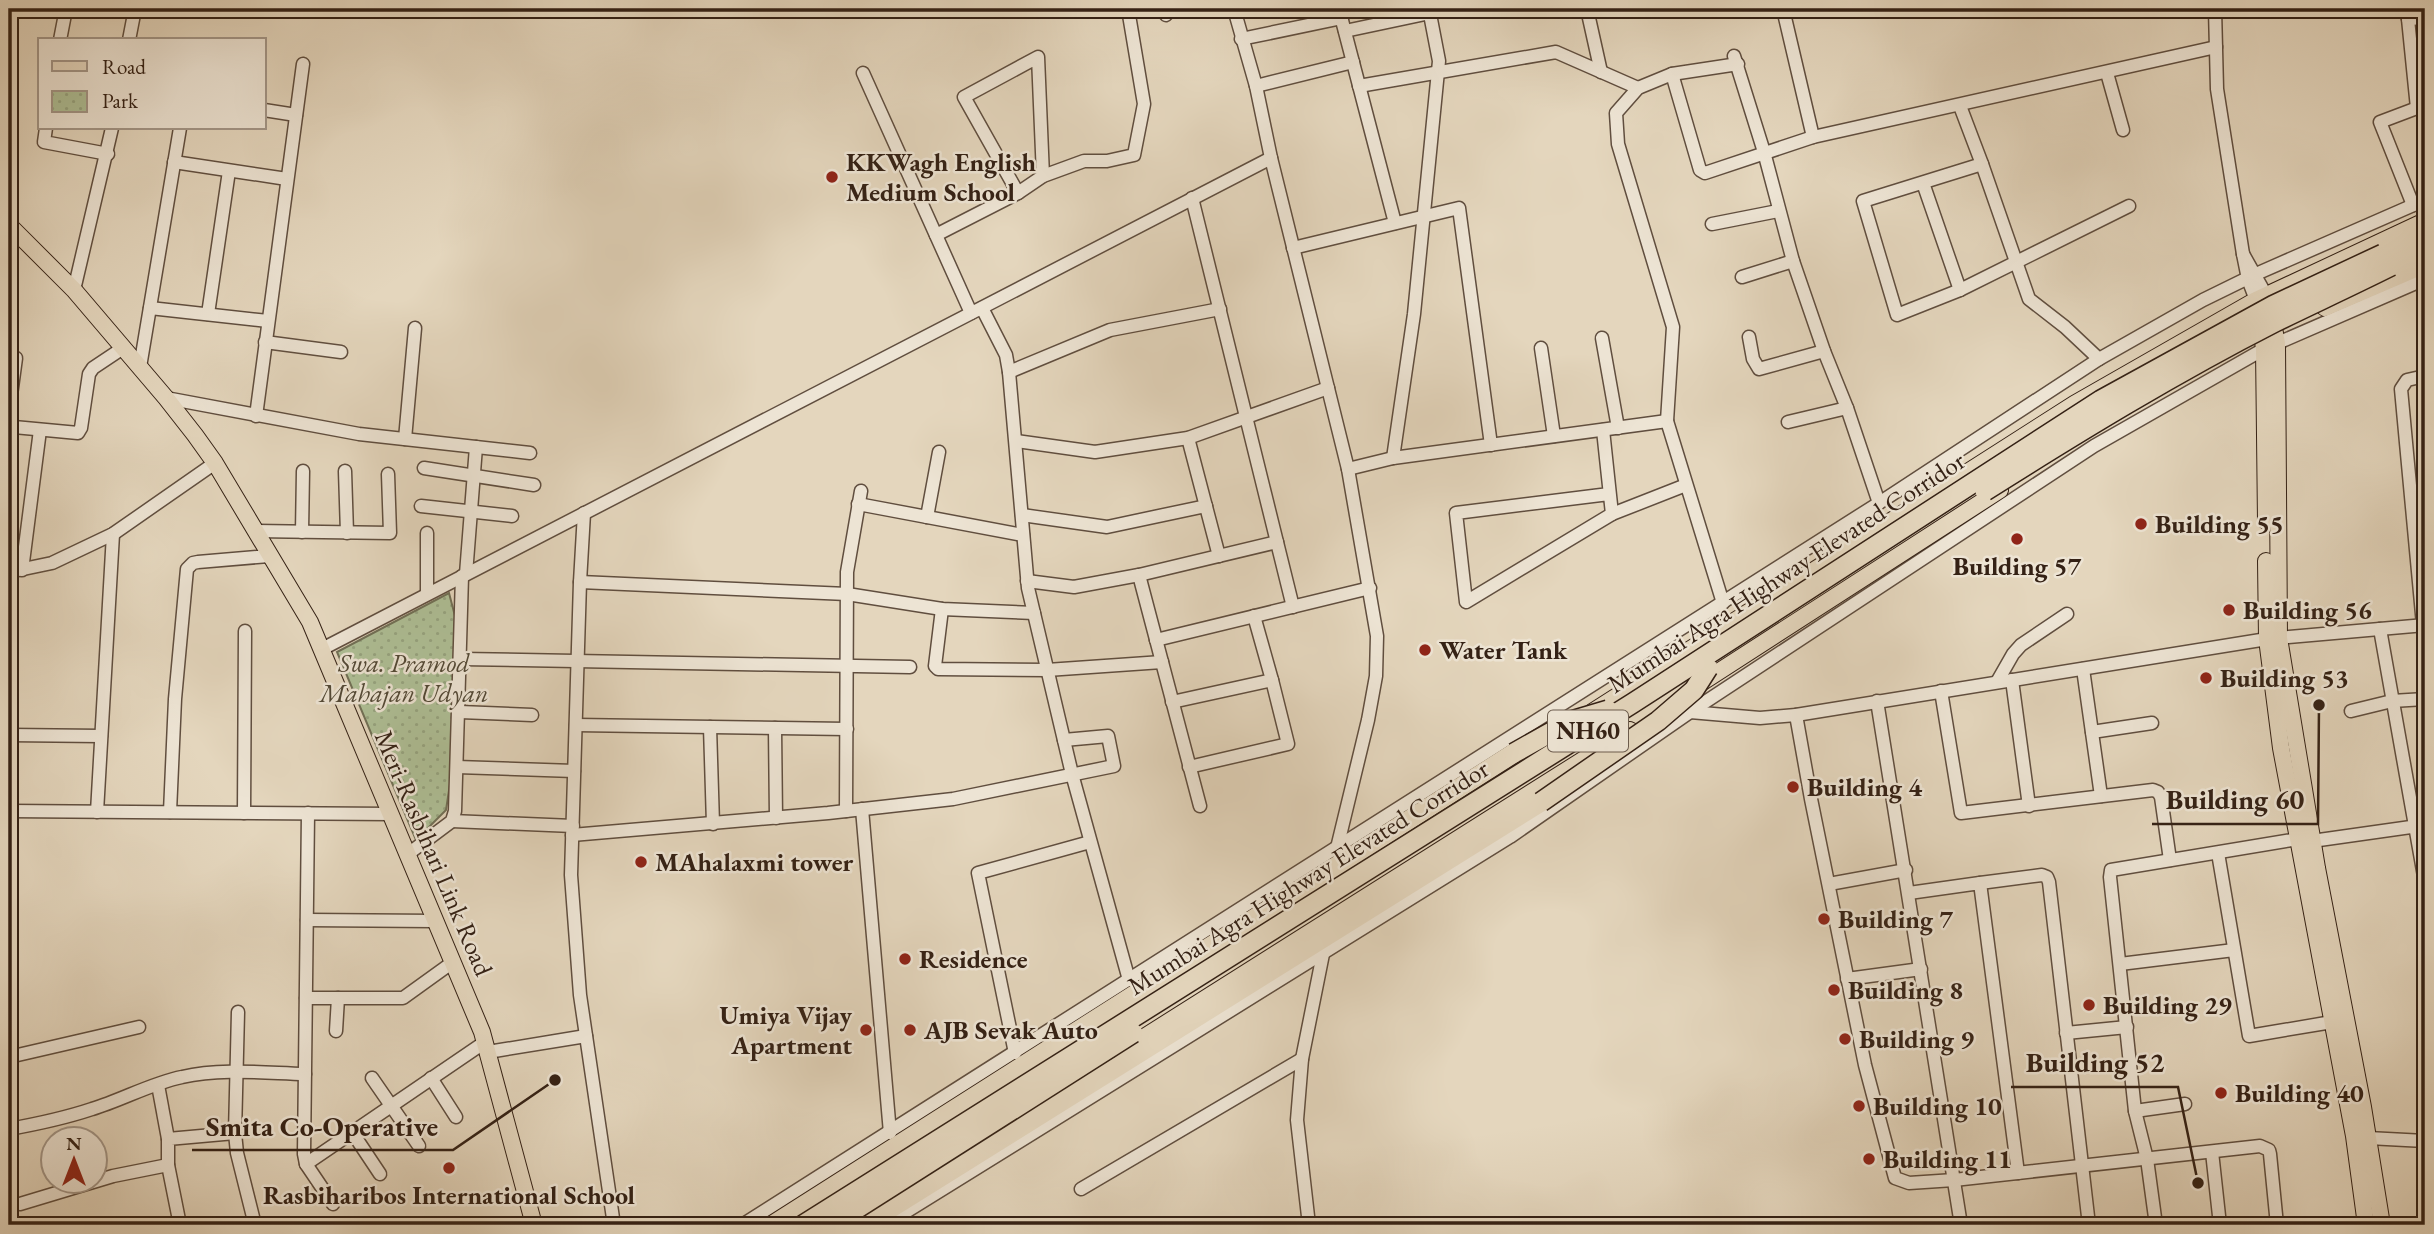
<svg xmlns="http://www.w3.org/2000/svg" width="2434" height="1234" viewBox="0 0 2434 1234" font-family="'EB Garamond',serif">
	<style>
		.park { fill: url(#park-dots); stroke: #717056; stroke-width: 2 }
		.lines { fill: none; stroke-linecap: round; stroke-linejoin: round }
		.minor-casing { stroke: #604e3f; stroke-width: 15 }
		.major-casing { stroke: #342115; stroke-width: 18 }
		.highway-casing { stroke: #342115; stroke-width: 22 }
		.minor { stroke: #ede4d4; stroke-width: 12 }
		.major { stroke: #e4d6bd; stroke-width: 16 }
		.highway { stroke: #e4d6bd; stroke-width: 19 }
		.highway-bridge-casing { stroke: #342115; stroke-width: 22; stroke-linecap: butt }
		.highway-bridge { stroke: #e4d6bd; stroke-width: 19 }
		.poi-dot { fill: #8f2418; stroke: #ede4d4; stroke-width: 2.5 }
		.labels { text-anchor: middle; stroke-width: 5; stroke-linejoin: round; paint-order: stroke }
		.shield { fill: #ede4d4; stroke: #6c5c4e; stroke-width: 2 }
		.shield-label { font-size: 24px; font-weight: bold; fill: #342115 }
		.poi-label { font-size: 26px; font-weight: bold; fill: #342115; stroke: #ede4d4; text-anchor: start }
		.street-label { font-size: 26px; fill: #342115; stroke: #ede4d4 }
		.park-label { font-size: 26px; font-style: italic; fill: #524835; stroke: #ede4d4 }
		.leader { fill: none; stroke: #342115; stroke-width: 2.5 }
		.callout-dot { fill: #342115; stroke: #ede4d4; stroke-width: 2.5 }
		.callout-label { font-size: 28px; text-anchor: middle; font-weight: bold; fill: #342115; stroke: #ede4d4; stroke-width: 5; stroke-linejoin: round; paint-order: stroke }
	</style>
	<defs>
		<pattern id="park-dots" width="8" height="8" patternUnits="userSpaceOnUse" patternTransform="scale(1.75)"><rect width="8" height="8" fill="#aebf96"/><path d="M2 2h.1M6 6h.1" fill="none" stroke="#96a480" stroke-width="1.8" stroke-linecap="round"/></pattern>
	</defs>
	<rect width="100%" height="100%" fill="#e4d6bd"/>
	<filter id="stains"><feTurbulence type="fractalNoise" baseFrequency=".00286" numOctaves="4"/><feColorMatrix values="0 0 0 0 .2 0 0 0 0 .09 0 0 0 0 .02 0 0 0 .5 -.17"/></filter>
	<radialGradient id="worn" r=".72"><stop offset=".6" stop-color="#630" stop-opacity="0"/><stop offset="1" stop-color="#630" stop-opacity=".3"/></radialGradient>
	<polygon class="park" points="449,593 455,616 452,771 446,810 416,840 337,652"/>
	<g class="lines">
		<defs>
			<g id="minor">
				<polyline points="1165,9 1166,15"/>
				<polyline points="1234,9 1256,86 1271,158 1348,469 1377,636 1376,676 1368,720 1337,848"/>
				<polyline points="1339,9 1395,223"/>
				<polyline points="1587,9 1601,72"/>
				<polyline points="1783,9 1813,137"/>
				<polyline points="2215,9 2217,89 2243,254"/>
				<polyline points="2407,9 2417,108"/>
				<polyline points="2408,19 2425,18"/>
				<polyline points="1345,31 1430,13"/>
				<polyline points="1241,39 1342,18"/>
				<polyline points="60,40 66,9"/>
				<polyline points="129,40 135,9"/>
				<polyline points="1734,56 1764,152 1793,261 1824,351 1847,408 1879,503"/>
				<polyline points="863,73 971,313"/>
				<polyline points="2107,73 2123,130"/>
				<polyline points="1672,74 1700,170 1705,173 1813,137 2216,47"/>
				<polyline points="1256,86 1353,62"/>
				<polyline points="1359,86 1556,52 1638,88"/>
				<polyline points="1960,106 1982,164 2029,299 2065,327 2099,359"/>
				<polyline points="264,110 296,115"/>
				<polyline points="46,128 44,142 108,154"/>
				<polyline points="174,162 287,179"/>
				<polyline points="1982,164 1863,201 1897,315 1960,290 2129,206"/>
				<polyline points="1923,183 1960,290"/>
				<polyline points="1018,193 964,97 1038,57 1043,176"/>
				<polyline points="1192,198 1293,607"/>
				<polyline points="2413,205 2380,122 2425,105"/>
				<polyline points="1712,224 1778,211"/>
				<polyline points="936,235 1018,193 1043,176 1084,161 1107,161 1134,155 1144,104 1128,9"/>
				<polyline points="1293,248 1459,208 1491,445"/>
				<polyline points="1742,277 1793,261"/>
				<polyline points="74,290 112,128"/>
				<polyline points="2256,300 2248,279 2243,254 2266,295"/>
				<polyline points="150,308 268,321"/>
				<polyline points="982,308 1006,355 1009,372 1028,588 1072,774 1129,980"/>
				<polyline points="208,314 229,171"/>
				<polyline points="1749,337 1753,359 1759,369 1824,351"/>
				<polyline points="1602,338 1618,428"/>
				<polyline points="265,342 341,352"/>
				<polyline points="1541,348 1554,436"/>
				<polyline points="140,367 180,128"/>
				<polyline points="1009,372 1110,330 1220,309"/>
				<polyline points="166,398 359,434 530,453"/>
				<polyline points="9,410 16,358"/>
				<polyline points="256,416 303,64"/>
				<polyline points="1667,421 1673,327 1618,144 1616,113 1638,88 1672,74 1738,64"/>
				<polyline points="1788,422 1847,408"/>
				<polyline points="9,423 14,427 78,433 81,428 89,374 93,368 123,348"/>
				<polyline points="1603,430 1612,514 1466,602 1456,513 1609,494"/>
				<polyline points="1188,438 1219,556"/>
				<polyline points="405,439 415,328"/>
				<polyline points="1016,441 1095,452 1188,438 1328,388"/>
				<polyline points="1393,458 1414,314 1439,61 1429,9"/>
				<polyline points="424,468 534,485"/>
				<polyline points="1348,469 1393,458 1667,421 1723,603"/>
				<polyline points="345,471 347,533"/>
				<polyline points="858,504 1023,535"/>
				<polyline points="421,506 512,516"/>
				<polyline points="584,513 580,582 571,875 580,995 614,1225"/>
				<polyline points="1612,514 1686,485"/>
				<polyline points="1022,515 1107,527 1206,506"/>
				<polyline points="927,517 939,452"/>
				<polyline points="256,531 390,533 388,474"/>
				<polyline points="302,532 303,471"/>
				<polyline points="427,533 427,594"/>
				<polyline points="22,570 40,430"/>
				<polyline points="9,572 52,563 113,534 215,463"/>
				<polyline points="466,574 476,447"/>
				<polyline points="1139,575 1200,806"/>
				<polyline points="1027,581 1074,587 1139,575 1277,542"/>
				<polyline points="580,582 847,594 942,609 1034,613"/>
				<polyline points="9,601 10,572"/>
				<polyline points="942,609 935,666 938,669 1047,670 1162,662"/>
				<polyline points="2423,625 2401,389 2407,380 2425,376"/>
				<polyline points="2380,629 2425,882"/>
				<polyline points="1156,640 1370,588"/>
				<polyline points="322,649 1271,158"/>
				<polyline points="461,659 910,667"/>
				<polyline points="2083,669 2101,796"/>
				<polyline points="2012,680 2029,806"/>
				<polyline points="1997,682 2013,654 2021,645 2067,614"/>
				<polyline points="1941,691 1961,813 2153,790 2158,792 2161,797 2170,860"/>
				<polyline points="1877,701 1961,1225"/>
				<polyline points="1172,702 1272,680 1254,616"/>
				<polyline points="2351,711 2392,701 2425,699"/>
				<polyline points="460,712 532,715"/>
				<polyline points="1690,712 1760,718 1796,715 2267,639 2425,625"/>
				<polyline points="1796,715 1811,799 1865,1065 1895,1178 1909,1183 1954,1180 2260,1146 2269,1150 2270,1154 2277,1225"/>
				<polyline points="576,725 847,729"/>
				<polyline points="710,727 713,824"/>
				<polyline points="775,728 776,818"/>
				<polyline points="2092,732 2152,723"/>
				<polyline points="9,735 101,736"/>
				<polyline points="457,767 574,771"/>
				<polyline points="1189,767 1288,744 1272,680"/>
				<polyline points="862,809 890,1133"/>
				<polyline points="9,811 391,814"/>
				<polyline points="846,811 847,572 861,491"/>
				<polyline points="97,812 113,534"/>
				<polyline points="170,812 175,699 187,569 193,563 198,562 269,556"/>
				<polyline points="244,813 245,631"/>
				<polyline points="308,813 304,1154 306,1164 333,1204"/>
				<polyline points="452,821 573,826"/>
				<polyline points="572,835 828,813 953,799 1114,766 1108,736 1064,740"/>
				<polyline points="2312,841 2425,825"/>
				<polyline points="2218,853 2249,1036 2332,1022"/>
				<polyline points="408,854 452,821 455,811 462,576"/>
				<polyline points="1980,883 2042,875 2047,877 2049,882 2089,1225"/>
				<polyline points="1829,884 1906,870"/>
				<polyline points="1909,893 1980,883 2018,1173"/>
				<polyline points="307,920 435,921"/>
				<polyline points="2120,964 2234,950"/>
				<polyline points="1847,979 1921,969"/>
				<polyline points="306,998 403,998 453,962"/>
				<polyline points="238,1012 235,1133 237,1153 255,1225"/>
				<polyline points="336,1031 338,998"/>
				<polyline points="2066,1033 2127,1027"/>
				<polyline points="488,1052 586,1036"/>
				<polyline points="1015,1053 978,873 1090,842"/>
				<polyline points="9,1057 139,1027"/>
				<polyline points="372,1078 419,1146"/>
				<polyline points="431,1078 456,1117"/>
				<polyline points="158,1085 168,1139"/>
				<polyline points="2135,1111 2185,1104"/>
				<path d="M9,1129C37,1124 65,1118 92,1109C122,1100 152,1083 182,1077C222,1068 265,1073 305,1074"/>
				<polyline points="352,1132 380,1174"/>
				<polyline points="2368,1138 2425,1141"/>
				<polyline points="2212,1152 2220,1225"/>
				<polyline points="306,1164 485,1042"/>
				<polyline points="168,1165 180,1225"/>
				<polyline points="9,1171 11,1185"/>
				<polyline points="1081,1189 1302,1059"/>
				<polyline points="20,1204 113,1176 168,1165 168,1139 235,1133"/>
				<polyline points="742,1225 1879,503 2099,359 2203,300 2256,274 2425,200"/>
				<polyline points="885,1225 1510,837 1690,712 2094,446 2264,349 2425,279"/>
				<polyline points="1309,1225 1297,1120 1302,1059 1323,954"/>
				<polyline points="2156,1225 2147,1159 2135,1111 2110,877 2111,870 2298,839"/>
			</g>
			<g id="major">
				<polyline points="9,225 74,290 166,398 195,435 215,463 310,622 482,1032 534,1225"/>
				<polyline points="2325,308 2425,265"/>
				<polyline points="2271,314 2277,343 2279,638 2317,868 2363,1107 2382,1225"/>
				<polyline points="2260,320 2264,349 2266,521"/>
				<polyline points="2266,561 2267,639 2281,748 2354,1136 2366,1225"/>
				<polyline points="1698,685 2000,490"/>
				<polyline points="1592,712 2074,404 2256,300 2425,221"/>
				<polyline points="1122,1051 1630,730"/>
			</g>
			<g id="highway">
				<polyline points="2383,254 2425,234"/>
				<polyline points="2391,266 2425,252"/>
				<polyline points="773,1225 1514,753"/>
				<polyline points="864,1225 1541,802"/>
			</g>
		</defs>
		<use href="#minor" class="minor-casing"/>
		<use href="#major" class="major-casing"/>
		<use href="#highway" class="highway-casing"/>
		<use href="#minor" class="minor"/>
		<use href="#major" class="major"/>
		<use href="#highway" class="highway"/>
		<defs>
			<g id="highway-bridge">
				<path d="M1985,491C2080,431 2175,373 2275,322C2314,303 2353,285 2391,266"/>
				<polyline points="1514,753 1571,721 1608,710"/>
				<polyline points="1541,802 1658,721 1694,690 1708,668"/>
				<polyline points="803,1225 1633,703 2101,400 2274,305 2383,254"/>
				<polyline points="831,1225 1133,1033"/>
			</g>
		</defs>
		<use href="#highway-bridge" class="highway-bridge-casing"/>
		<use href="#highway-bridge" class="highway-bridge"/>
	</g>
	<g class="poi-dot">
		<circle cx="832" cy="177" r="7"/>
		<circle cx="2141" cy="524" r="7"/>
		<circle cx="2017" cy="539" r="7"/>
		<circle cx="2229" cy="610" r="7"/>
		<circle cx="1425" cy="650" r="7"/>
		<circle cx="2206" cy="678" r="7"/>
		<circle cx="1793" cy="787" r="7"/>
		<circle cx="641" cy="862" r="7"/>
		<circle cx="1824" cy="919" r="7"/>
		<circle cx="905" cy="959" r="7"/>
		<circle cx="1834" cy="990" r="7"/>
		<circle cx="2089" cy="1005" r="7"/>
		<circle cx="866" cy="1030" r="7"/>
		<circle cx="910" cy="1030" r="7"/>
		<circle cx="1845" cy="1039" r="7"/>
		<circle cx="2221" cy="1093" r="7"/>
		<circle cx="1859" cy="1106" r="7"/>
		<circle cx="1869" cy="1159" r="7"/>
		<circle cx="449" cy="1168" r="7"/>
	</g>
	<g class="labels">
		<rect class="shield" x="1548" y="710.5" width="80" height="41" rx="5"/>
		<g class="shield-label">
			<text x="1588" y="739">NH60</text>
		</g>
		<g class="poi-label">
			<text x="846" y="171">KKWagh English<tspan x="846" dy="30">Medium School</tspan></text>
			<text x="2155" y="533">Building 55</text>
			<text x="2017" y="575" text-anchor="middle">Building 57</text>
			<text x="2243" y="619">Building 56</text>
			<text x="1439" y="659">Water Tank</text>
			<text x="2220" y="687">Building 53</text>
			<text x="1807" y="796">Building 4</text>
			<text x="655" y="871">MAhalaxmi tower</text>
			<text x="1838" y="928">Building 7</text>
			<text x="919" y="968">Residence</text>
			<text x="1848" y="999">Building 8</text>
			<text x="2103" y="1014">Building 29</text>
			<text x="852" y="1024" text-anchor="end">Umiya Vijay<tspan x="852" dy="30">Apartment</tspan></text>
			<text x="924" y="1039">AJB Sevak Auto</text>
			<text x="1859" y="1048">Building 9</text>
			<text x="2235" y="1102">Building 40</text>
			<text x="1873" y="1115">Building 10</text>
			<text x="1883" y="1168">Building 11</text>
			<text x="449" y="1204" text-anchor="middle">Rasbiharibos International School</text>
		</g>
		<g class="street-label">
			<text transform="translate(1786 572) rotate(-33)" y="9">Mumbai Agra Highway Elevated Corridor</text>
			<text transform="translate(434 853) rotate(67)" y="9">Meri-Rasbihari Link Road</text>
			<text transform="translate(1308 877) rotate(-32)" y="9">Mumbai Agra Highway Elevated Corridor</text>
		</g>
		<g class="park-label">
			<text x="404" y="672">Swa. Pramod<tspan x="404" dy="30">Mahajan Udyan</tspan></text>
		</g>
	</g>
	<path class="leader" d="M2319 705L2318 824H2152M2198 1183L2178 1087H2011M555 1080L453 1150H192"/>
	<g class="callout-dot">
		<circle cx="2319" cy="705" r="7"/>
		<circle cx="2198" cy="1183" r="7"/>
		<circle cx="555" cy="1080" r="7"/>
	</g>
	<g class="callout-label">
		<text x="2235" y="809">Building 60</text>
		<text x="2095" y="1072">Building 52</text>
		<text x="322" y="1136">Smita Co-Operative</text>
	</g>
	<rect width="2434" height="1234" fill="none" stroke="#e4d6bd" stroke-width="35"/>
	<rect x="10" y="10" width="2413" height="1213" fill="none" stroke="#342115" stroke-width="3.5"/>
	<rect x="18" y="18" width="2399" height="1199" fill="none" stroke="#342115" stroke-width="2"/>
	<rect x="38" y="38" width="228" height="91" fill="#ede4d4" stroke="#a39688" stroke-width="2"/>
	<rect x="52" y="61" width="35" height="10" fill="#e4d6bd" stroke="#a39688" stroke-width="2"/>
	<text x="102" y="74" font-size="21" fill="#342115">Road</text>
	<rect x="52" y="91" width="35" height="21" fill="url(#park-dots)" stroke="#a39688" stroke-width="2"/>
	<text x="102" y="108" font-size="21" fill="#342115">Park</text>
	<g transform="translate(74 1160)"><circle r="33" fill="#ede4d4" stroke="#a39688" stroke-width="2"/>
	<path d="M0-5L12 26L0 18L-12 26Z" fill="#8f2418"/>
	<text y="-10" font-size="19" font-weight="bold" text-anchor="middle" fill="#342115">N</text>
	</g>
	<rect width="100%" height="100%" filter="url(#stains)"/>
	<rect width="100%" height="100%" fill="url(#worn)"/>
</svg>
